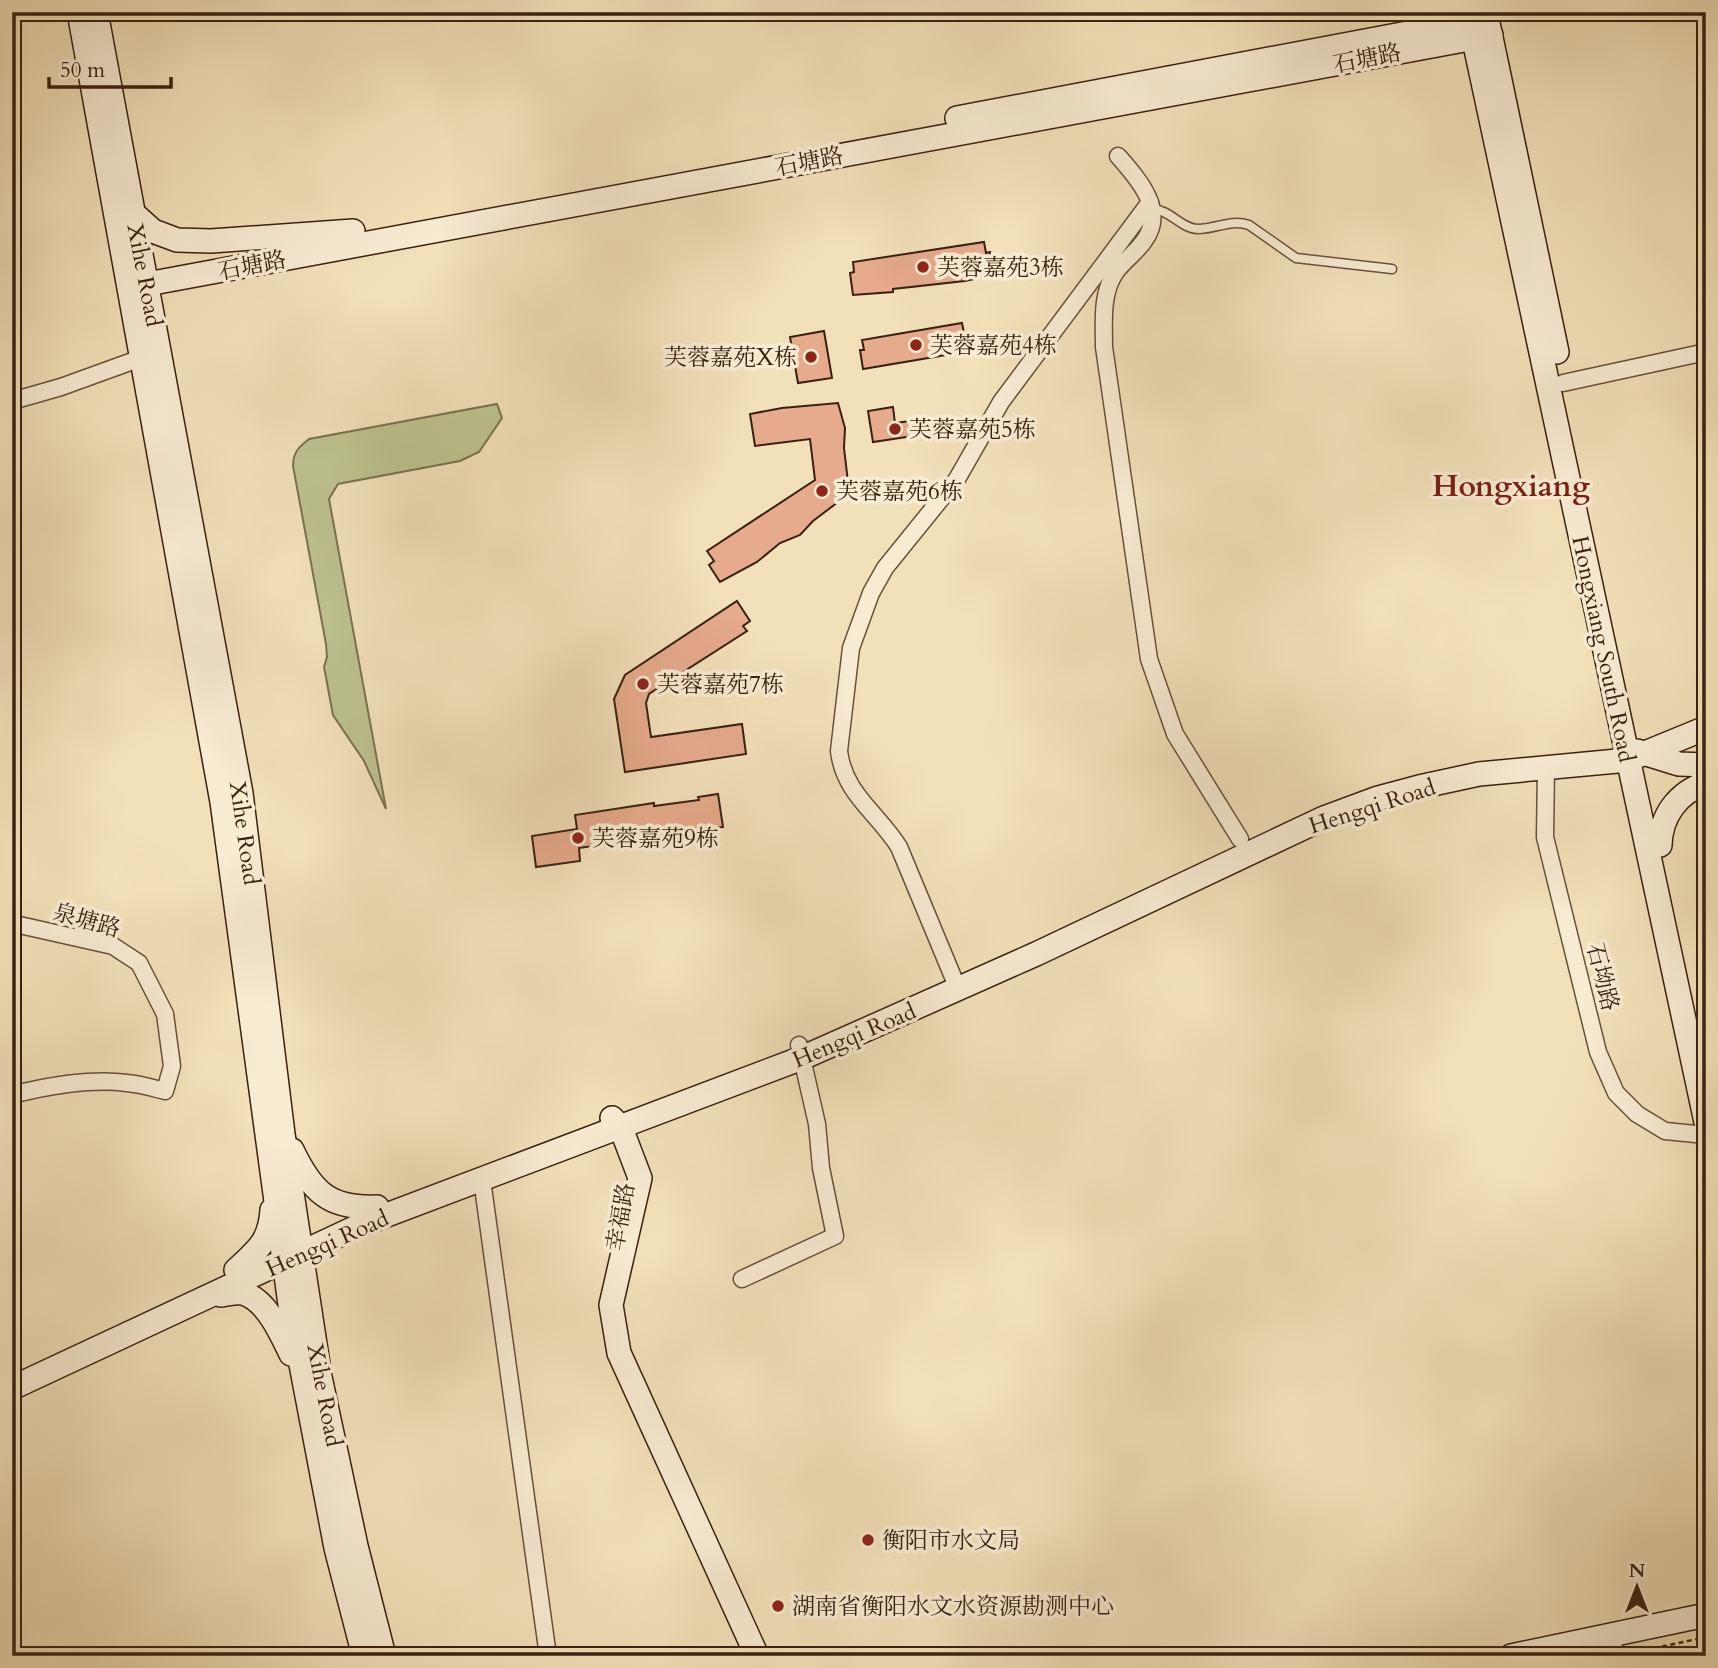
<svg xmlns="http://www.w3.org/2000/svg" width="1718" height="1668" viewBox="0 0 1718 1668" font-family="Cardo,'Noto Serif SC',serif">
	<style>
		.green { fill: #bcc28f; stroke: #7a7250; stroke-width: 2 }
		.building { fill: #e6aa8c; stroke: #392110; stroke-width: 2 }
		.lines { fill: none; stroke-linecap: round; stroke-linejoin: round }
		.lane-casing { stroke: #67513a; stroke-width: 11 }
		.street-casing { stroke: #67513a; stroke-width: 19 }
		.secondary-casing { stroke: #392110; stroke-width: 26 }
		.path { stroke: #392110; stroke-width: 2.5; stroke-dasharray: 5 3.5; stroke-linecap: butt }
		.lane { stroke: #f7ebd2; stroke-width: 8 }
		.street { stroke: #f7ebd2; stroke-width: 16 }
		.secondary { stroke: #f7ebd2; stroke-width: 23 }
		.poi-dot { fill: #8f2418; stroke: #f7ebd2; stroke-width: 2.5 }
		.labels { text-anchor: middle; stroke-width: 7; stroke-linejoin: round; paint-order: stroke }
		.street-label { font-size: 23px; fill: #392110; stroke: #f7ebd2 }
		.poi-label { font-size: 23px; fill: #392110; stroke: #f7ebd2; text-anchor: start }
		.district-label { font-size: 30px; font-weight: bold; fill: #7a1f14; stroke: #f7ebd2 }
	</style>
	<rect width="100%" height="100%" fill="#f2e0b9"/>
	<filter id="stains"><feTurbulence type="fractalNoise" baseFrequency=".00286" numOctaves="4"/><feColorMatrix values="0 0 0 0 .2 0 0 0 0 .09 0 0 0 0 .02 0 0 0 .5 -.17"/></filter>
	<radialGradient id="worn" r=".72"><stop offset=".6" stop-color="#630" stop-opacity="0"/><stop offset="1" stop-color="#630" stop-opacity=".3"/></radialGradient>
	<path class="green" d="M497,404L502,418L479,452L460,461L338,484L329,499L386,809L364,761L333,715L324,667L327,657L326,644L293,466C293,452 299,447 309,439Z"/>
	<g class="building">
		<polygon points="984,242 986,253 990,252 993,274 973,277 974,279 965,281 893,289 893,292 853,295 850,273 854,272 853,262"/>
		<polygon points="962,323 964,333 967,332 970,351 863,369 860,350 864,350 862,340"/>
		<polygon points="824,331 832,378 798,383 790,337"/>
		<polygon points="838,403 845,428 844,448 848,482 842,499 813,521 800,535 780,543 757,562 720,582 709,565 714,561 707,551 815,480 810,439 755,446 750,414 782,408"/>
		<polygon points="893,407 895,423 917,420 920,435 873,442 868,411"/>
		<polygon points="737,601 750,621 743,626 747,631 649,694 646,703 651,737 742,724 746,754 625,772 614,699 625,675"/>
		<polygon points="718,794 723,827 715,828 716,831 695,834 694,830 666,835 666,839 645,842 644,838 579,848 580,861 536,867 532,836 577,829 575,815 654,803 654,806 699,800 698,797"/>
	</g>
	<g class="lines">
		<defs>
			<g id="lane">
				<path d="M1153,209C1170,210 1182,229 1198,229C1216,229 1231,219 1249,225L1296,258L1392,269"/>
				<polyline points="1618,1647 1625,1656"/>
			</g>
			<g id="street">
				<path d="M1118,156C1138,179 1167,210 1144,241C1136,253 1123,261 1115,273C1101,294 1104,323 1104,347L1149,659L1175,734L1240,839"/>
				<polyline points="1563,383 1706,352"/>
				<polyline points="12,401 61,387 141,358"/>
				<polyline points="1546,768 1545,837 1598,1052 1616,1093 1637,1114 1665,1131 1706,1135"/>
				<path d="M12,922L15,924L113,946L139,963L165,1014L172,1066L165,1091C153,1088 140,1084 127,1083C92,1078 46,1086 12,1095"/>
				<path d="M958,989L899,847C878,813 844,794 839,751L851,648L871,593L885,568L957,479L1001,402L1150,202"/>
				<polyline points="482,1180 548,1656"/>
				<polyline points="742,1279 835,1236 821,1168 817,1124 799,1045"/>
			</g>
			<g id="secondary">
				<polyline points="79,12 222,802 291,1312 336,1548 364,1656"/>
				<polyline points="96,12 241,793 283,1134 320,1377 356,1546 384,1656"/>
				<polyline points="1488,23 1557,352"/>
				<polyline points="1471,26 1706,1122"/>
				<polyline points="957,118 1487,18"/>
				<polyline points="133,213 153,231 177,240 211,241 353,231"/>
				<polyline points="131,287 1491,35"/>
				<polyline points="1637,751 1679,764 1706,765"/>
				<path d="M1660,845C1661,816 1677,793 1706,783"/>
				<polyline points="612,1118 621,1128 640,1178 611,1305 619,1353 757,1656"/>
				<path d="M292,1150C312,1192 329,1209 377,1207"/>
				<path d="M236,1270C258,1250 270,1241 272,1210"/>
				<path d="M221,1295C228,1294 236,1292 243,1293C267,1300 281,1334 291,1354"/>
				<polyline points="12,1388 363,1224 802,1058 1036,954 1324,818 1378,798 1419,787 1479,774 1628,760 1706,728"/>
				<polyline points="1511,1656 1706,1615"/>
			</g>
		</defs>
		<use href="#lane" class="lane-casing"/>
		<use href="#street" class="street-casing"/>
		<use href="#secondary" class="secondary-casing"/>
		<polyline class="path" points="1637,1652 1706,1637"/>
		<use href="#lane" class="lane"/>
		<use href="#street" class="street"/>
		<use href="#secondary" class="secondary"/>
	</g>
	<g class="poi-dot">
		<circle cx="923" cy="267" r="7"/>
		<circle cx="916" cy="345" r="7"/>
		<circle cx="811" cy="357" r="7"/>
		<circle cx="895" cy="429" r="7"/>
		<circle cx="822" cy="491" r="7"/>
		<circle cx="643" cy="684" r="7"/>
		<circle cx="578" cy="838" r="7"/>
		<circle cx="868" cy="1540" r="7"/>
		<circle cx="778" cy="1606" r="7"/>
	</g>
	<g class="labels">
		<g class="street-label">
			<text transform="translate(1367 58) rotate(-11)" y="8">石塘路</text>
			<text transform="translate(809 161) rotate(-11)" y="8">石塘路</text>
			<text transform="translate(252 265) rotate(-11)" y="8">石塘路</text>
			<text transform="translate(145 275) rotate(79)" y="8">Xihe Road</text>
			<text transform="translate(1604 649) rotate(78)" y="8">Hongxiang South Road</text>
			<text transform="translate(1372 806) rotate(-18)" y="8">Hengqi Road</text>
			<text transform="translate(245 833) rotate(82)" y="8">Xihe Road</text>
			<text transform="translate(87 920) rotate(16)" y="8">泉塘路</text>
			<text transform="translate(1603 977) rotate(76)" y="8">石坳路</text>
			<text transform="translate(854 1035) rotate(-23)" y="8">Hengqi Road</text>
			<text transform="translate(620 1217) rotate(-80)" y="8">幸福路</text>
			<text transform="translate(327 1243) rotate(-24)" y="8">Hengqi Road</text>
			<text transform="translate(325 1395) rotate(79)" y="8">Xihe Road</text>
		</g>
		<g class="poi-label">
			<text x="937" y="275">芙蓉嘉苑3栋</text>
			<text x="930" y="353">芙蓉嘉苑4栋</text>
			<text x="797" y="365" text-anchor="end">芙蓉嘉苑X栋</text>
			<text x="909" y="437">芙蓉嘉苑5栋</text>
			<text x="836" y="499">芙蓉嘉苑6栋</text>
			<text x="657" y="692">芙蓉嘉苑7栋</text>
			<text x="592" y="846">芙蓉嘉苑9栋</text>
			<text x="882" y="1548">衡阳市水文局</text>
			<text x="792" y="1614">湖南省衡阳水文水资源勘测中心</text>
		</g>
		<g class="district-label">
			<text x="1511" y="496">Hongxiang</text>
		</g>
	</g>
	<rect width="1718" height="1668" fill="none" stroke="#f2e0b9" stroke-width="42"/>
	<rect x="14" y="14" width="1690" height="1640" fill="none" stroke="#392110" stroke-width="3.5"/>
	<rect x="21" y="21" width="1676" height="1626" fill="none" stroke="#392110" stroke-width="2"/>
	<g transform="translate(1637 1587)" stroke="#f7ebd2" stroke-width="5" paint-order="stroke">
	<path d="M0-5L12 26L0 18L-12 26Z" fill="#392110"/>
	<text y="-10" font-size="19" font-weight="bold" text-anchor="middle" fill="#392110">N</text>
	</g>
	<path d="M49 77v10h122v-10" fill="none" stroke="#392110" stroke-width="3.5"/>
	<text x="60" y="77" font-size="21" fill="#392110" stroke="#f7ebd2" stroke-width="5" paint-order="stroke">50 m</text>
	<rect width="100%" height="100%" filter="url(#stains)"/>
	<rect width="100%" height="100%" fill="url(#worn)"/>
</svg>
